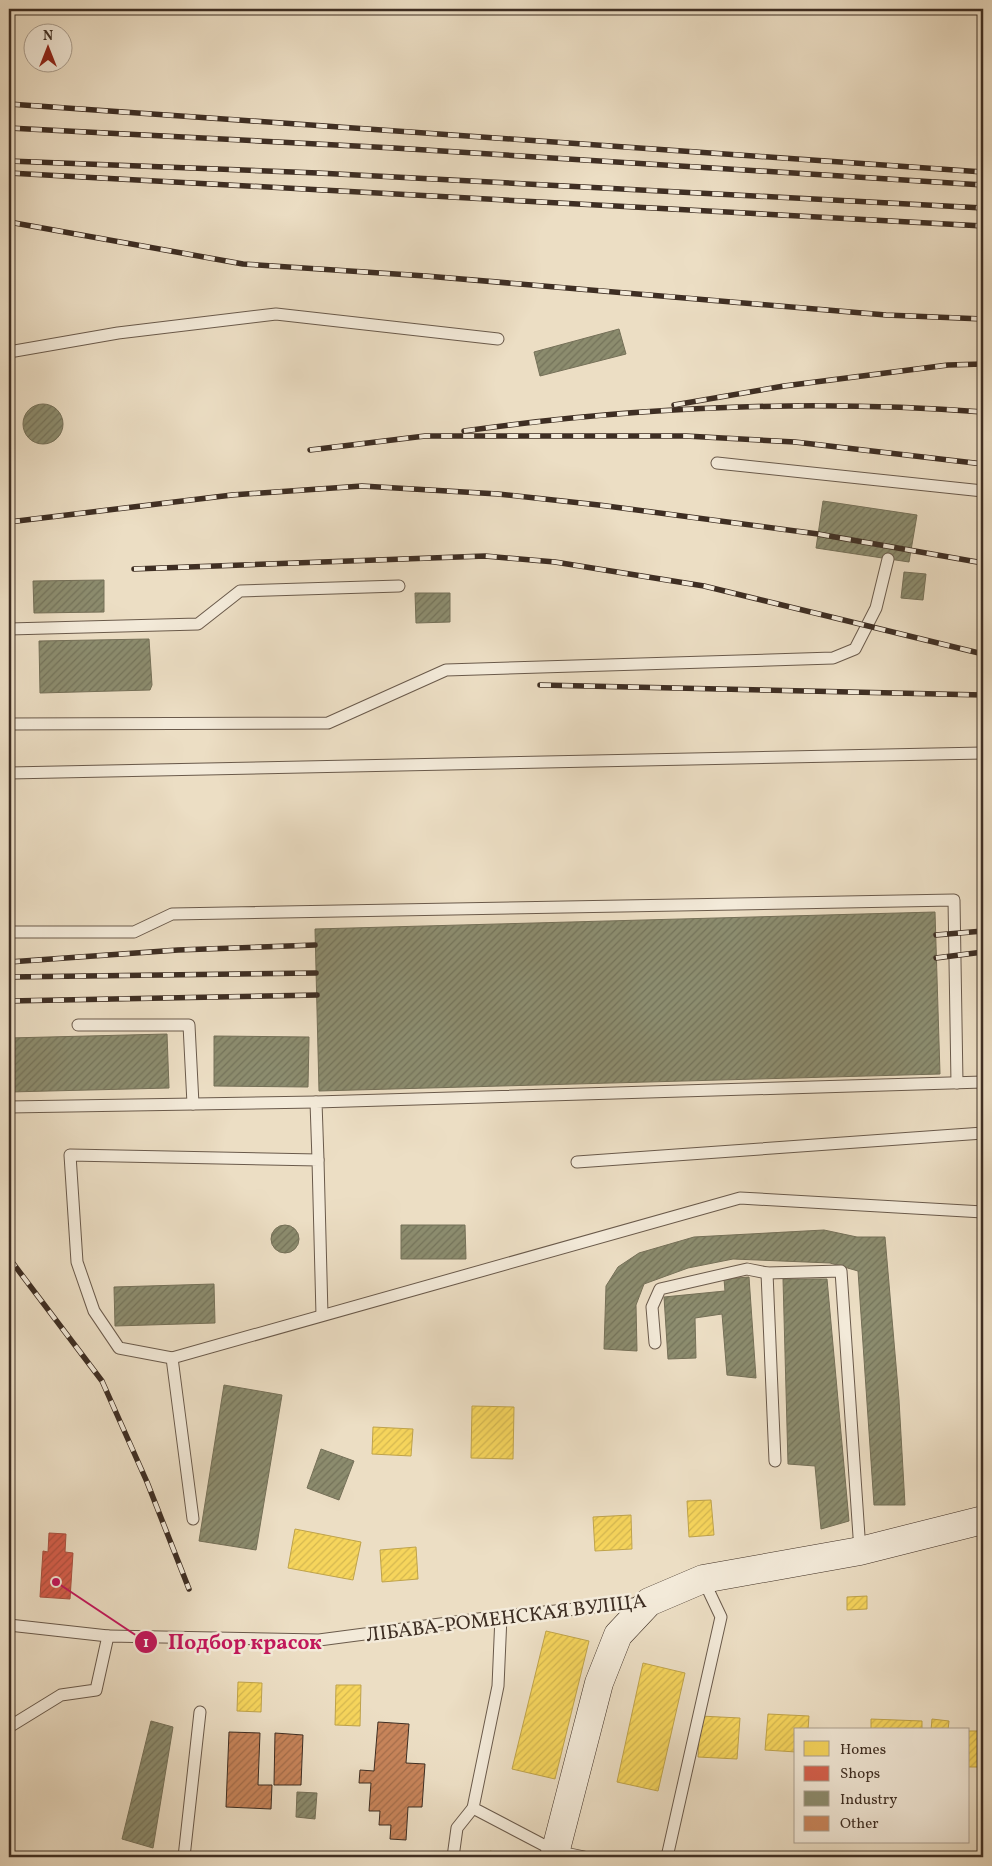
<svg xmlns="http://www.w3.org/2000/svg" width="992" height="1866" viewBox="0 0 992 1866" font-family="Vollkorn,serif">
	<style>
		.homes { fill: url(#homes-hatch); stroke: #bfa34b }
		.shops { fill: url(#shops-hatch); stroke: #a85140 }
		.industry { fill: url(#industry-hatch); stroke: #757058 }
		.building { fill: url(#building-hatch); stroke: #3e2e23 }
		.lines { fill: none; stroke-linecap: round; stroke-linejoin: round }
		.service-casing { stroke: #6a5a4b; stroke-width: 13 }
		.secondary-casing { stroke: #3e2e23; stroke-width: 29 }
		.service { stroke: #f3ead9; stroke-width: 11 }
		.secondary { stroke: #f3ead9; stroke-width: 28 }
		.rail-casing { stroke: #3e2e23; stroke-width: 5.5 }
		.rail { stroke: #f3ead9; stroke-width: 4; stroke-dasharray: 11; stroke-linecap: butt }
		.labels { text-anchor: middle; stroke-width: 5; stroke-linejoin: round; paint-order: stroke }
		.street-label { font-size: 20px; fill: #3e2e23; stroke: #f3ead9 }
		.leader { fill: none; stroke: #c2185b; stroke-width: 2 }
		.callout-dot { fill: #c2185b; stroke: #f3ead9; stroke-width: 2 }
		.mark-label { font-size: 15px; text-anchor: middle; font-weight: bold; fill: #fff }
		.callout-label { font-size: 21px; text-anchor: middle; font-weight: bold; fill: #c2185b; stroke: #f3ead9; stroke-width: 5; stroke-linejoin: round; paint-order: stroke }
	</style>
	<defs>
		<pattern id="homes-hatch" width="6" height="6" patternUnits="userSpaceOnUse" patternTransform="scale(1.25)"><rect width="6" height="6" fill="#f6d55c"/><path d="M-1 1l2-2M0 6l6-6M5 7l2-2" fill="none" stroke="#d4b750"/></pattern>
		<pattern id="shops-hatch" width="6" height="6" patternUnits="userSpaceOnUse" patternTransform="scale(1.25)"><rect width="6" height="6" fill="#d6604d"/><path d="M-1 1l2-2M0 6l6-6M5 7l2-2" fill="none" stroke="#af5040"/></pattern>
		<pattern id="industry-hatch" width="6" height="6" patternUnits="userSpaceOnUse" patternTransform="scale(1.25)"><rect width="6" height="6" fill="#8c8c6e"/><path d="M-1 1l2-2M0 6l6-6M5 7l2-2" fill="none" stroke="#74735a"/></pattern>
		<pattern id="building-hatch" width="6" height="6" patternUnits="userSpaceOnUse" patternTransform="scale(1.25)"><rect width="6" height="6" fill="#c8855b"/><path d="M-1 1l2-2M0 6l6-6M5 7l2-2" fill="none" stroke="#a46d4b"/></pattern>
	</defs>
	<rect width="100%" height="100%" fill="#ecdec4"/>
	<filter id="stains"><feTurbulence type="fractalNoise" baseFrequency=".004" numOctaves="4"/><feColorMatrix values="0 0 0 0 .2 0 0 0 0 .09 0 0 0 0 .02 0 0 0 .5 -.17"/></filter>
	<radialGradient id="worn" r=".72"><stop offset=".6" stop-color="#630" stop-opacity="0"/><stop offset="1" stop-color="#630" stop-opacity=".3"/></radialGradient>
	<g class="homes">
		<polygon points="472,1406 514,1407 513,1459 471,1458"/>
		<polygon points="373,1427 413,1429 411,1456 372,1454"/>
		<polygon points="711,1500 714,1535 689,1537 687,1501"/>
		<polygon points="631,1515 632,1549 595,1551 593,1517"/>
		<polygon points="295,1529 361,1542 353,1580 288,1568"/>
		<polygon points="416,1547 418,1579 382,1582 380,1550"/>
		<polygon points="867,1596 867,1609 847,1610 847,1597"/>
		<polygon points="546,1631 589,1641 555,1779 512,1769"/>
		<polygon points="643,1663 685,1673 658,1791 617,1782"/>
		<polygon points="238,1682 262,1683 261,1712 237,1711"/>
		<polygon points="336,1685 361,1685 360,1726 335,1725"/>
		<polygon points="768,1714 809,1716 808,1730 796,1730 796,1752 765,1750"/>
		<polygon points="981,1715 983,1715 983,1767 968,1767 968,1731 980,1731"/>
		<polygon points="700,1716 740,1718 737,1759 698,1757"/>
		<polygon points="871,1719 922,1721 922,1730 871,1730"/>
		<polygon points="932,1719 949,1721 948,1730 931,1730"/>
		<polygon points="490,1851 517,1857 488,1857"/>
	</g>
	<polygon class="shops" points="49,1533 66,1534 65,1552 73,1553 70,1599 40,1597 43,1551 48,1552"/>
	<g class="industry">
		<polygon points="619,329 626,354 540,376 534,352"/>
		<circle cx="43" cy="424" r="20"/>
		<polygon points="823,501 917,515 909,562 816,548"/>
		<polygon points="904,572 926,574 923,600 901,598"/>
		<polygon points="104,580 104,612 34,613 33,581"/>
		<polygon points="415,593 450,593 450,622 416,623"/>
		<polygon points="149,639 152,685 150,690 40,693 39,641"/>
		<polygon points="935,912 940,1074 319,1091 315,929"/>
		<polygon points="167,1034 169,1088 9,1092 9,1038"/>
		<polygon points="214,1036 309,1037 308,1087 214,1086"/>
		<circle cx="285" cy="1239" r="14"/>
		<polygon points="401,1225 465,1225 466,1259 401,1259"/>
		<polygon points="824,1230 857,1237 885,1237 899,1400 905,1505 874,1505 858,1271 830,1263 733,1259 688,1268 644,1284 636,1305 637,1351 604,1349 606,1286 618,1267 639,1253 694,1237"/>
		<polygon points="749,1277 756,1378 727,1375 722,1314 695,1318 696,1358 668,1359 664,1297 725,1291 724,1279"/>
		<polygon points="783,1279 827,1279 849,1521 821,1529 815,1466 788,1464"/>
		<polygon points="214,1284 215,1323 115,1326 114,1287"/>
		<polygon points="224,1385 282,1395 256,1550 199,1541"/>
		<polygon points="321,1449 354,1461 339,1500 307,1488"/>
		<polygon points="151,1721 173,1727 153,1848 122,1839"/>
		<polygon points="297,1792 317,1793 315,1819 296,1817"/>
	</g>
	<g class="building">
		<polygon points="378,1722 409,1724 406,1763 425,1764 422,1807 408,1807 406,1840 390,1839 391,1825 379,1825 380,1811 369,1811 371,1783 359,1783 360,1770 374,1771"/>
		<polygon points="229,1732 260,1733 258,1785 272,1785 271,1809 226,1807"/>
		<polygon points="275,1733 303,1735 301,1785 274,1785"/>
	</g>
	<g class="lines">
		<defs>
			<g id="service">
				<polyline points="9,352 118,333 276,314 498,339"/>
				<polyline points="717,463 983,491"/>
				<polyline points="9,629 198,624 240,591 399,586"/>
				<polyline points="9,724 328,723 446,670 833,658 855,649 876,608 888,559"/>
				<polyline points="9,773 983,753"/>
				<polyline points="9,932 134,932 172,914 954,900 957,1083"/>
				<polyline points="78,1025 189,1025 193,1104"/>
				<polyline points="9,1107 316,1102"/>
				<polyline points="318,1160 316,1102 983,1082"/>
				<polyline points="577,1162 983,1133"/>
				<polyline points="767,1273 775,1461"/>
				<polyline points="655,1343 652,1307 660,1289 747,1269 767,1273 841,1271 860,1551"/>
				<polyline points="172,1358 119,1348 94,1311 77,1262 70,1155 318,1160 322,1315"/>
				<polyline points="193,1519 172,1358 740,1198 983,1212"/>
				<polyline points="501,1616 498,1686 473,1808 555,1851 584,1857"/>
				<polyline points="9,1625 108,1636"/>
				<polyline points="9,1727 61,1695 96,1690 108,1636 319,1640 501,1616 643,1603"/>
				<polyline points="184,1857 200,1712"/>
				<polyline points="453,1857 457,1828 473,1808"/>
				<polyline points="667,1857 721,1617 703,1579"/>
			</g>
			<polyline id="secondary" points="554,1857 599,1683 618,1635 649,1602 703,1579 860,1551 983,1520"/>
		</defs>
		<use href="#service" class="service-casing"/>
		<use href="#secondary" class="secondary-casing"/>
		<use href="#service" class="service"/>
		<use href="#secondary" class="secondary"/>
		<defs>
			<g id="rail">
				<polyline points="9,104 983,172"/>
				<polyline points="9,128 394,148 983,185"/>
				<polyline points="9,161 318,173 983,208"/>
				<polyline points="9,173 983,226"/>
				<polyline points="9,222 243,264 426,276 886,315 983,319"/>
				<polyline points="674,405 784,386 948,365 983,364"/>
				<path d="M464,431C636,407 810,399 983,412"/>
				<polyline points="310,450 425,436 686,436 795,442 983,464"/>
				<polyline points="9,522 232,495 362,486 498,494 599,505 818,534 983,563"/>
				<polyline points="134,569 485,556 555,562 704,586 983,654"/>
				<polyline points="540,685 983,695"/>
				<polyline points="936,935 983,931"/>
				<polyline points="936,958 983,952"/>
				<polyline points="9,962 178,950 315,945"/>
				<polyline points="9,977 316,973"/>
				<polyline points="9,1001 317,995"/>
				<polyline points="9,1258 102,1381 147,1482 189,1589"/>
			</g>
		</defs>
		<use href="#rail" class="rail-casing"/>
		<use href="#rail" class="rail"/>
	</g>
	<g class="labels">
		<g class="street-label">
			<text transform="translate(506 1617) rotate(-7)" y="7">ЛІБАВА-РОМЕНСКАЯ ВУЛІЦА</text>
		</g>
	</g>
	<path class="leader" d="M56 1582L146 1642"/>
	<g class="callout-dot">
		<circle cx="56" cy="1582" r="5"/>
		<circle cx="146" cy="1642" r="12"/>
	</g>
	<g class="mark-label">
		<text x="146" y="1647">1</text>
	</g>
	<g class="callout-label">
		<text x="245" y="1649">Подбор красок</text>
	</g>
	<rect width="992" height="1866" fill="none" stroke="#ecdec4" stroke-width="30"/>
	<rect x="10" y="10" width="972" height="1846" fill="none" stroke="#3e2e23" stroke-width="2.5"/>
	<rect x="15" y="15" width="962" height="1836" fill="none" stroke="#3e2e23"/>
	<rect x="794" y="1728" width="175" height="115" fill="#f3ead9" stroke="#ab9f90"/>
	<rect x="804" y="1741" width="25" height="15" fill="#f6d55c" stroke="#ab9f90"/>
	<text x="840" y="1754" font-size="15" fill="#3e2e23">Homes</text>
	<rect x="804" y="1766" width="25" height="15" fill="#d6604d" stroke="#ab9f90"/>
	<text x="840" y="1778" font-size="15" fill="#3e2e23">Shops</text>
	<rect x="804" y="1791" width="25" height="15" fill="#8c8c6e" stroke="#ab9f90"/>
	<text x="840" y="1804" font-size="15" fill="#3e2e23">Industry</text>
	<rect x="804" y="1816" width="25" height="15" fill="#c8855b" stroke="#ab9f90"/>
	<text x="840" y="1828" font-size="15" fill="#3e2e23">Other</text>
	<g transform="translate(48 48)"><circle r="24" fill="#f3ead9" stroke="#ab9f90"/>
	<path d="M0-4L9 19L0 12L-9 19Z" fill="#8f2418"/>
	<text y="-8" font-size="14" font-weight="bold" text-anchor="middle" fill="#3e2e23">N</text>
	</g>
	<rect width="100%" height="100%" filter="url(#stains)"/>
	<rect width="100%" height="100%" fill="url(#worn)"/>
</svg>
